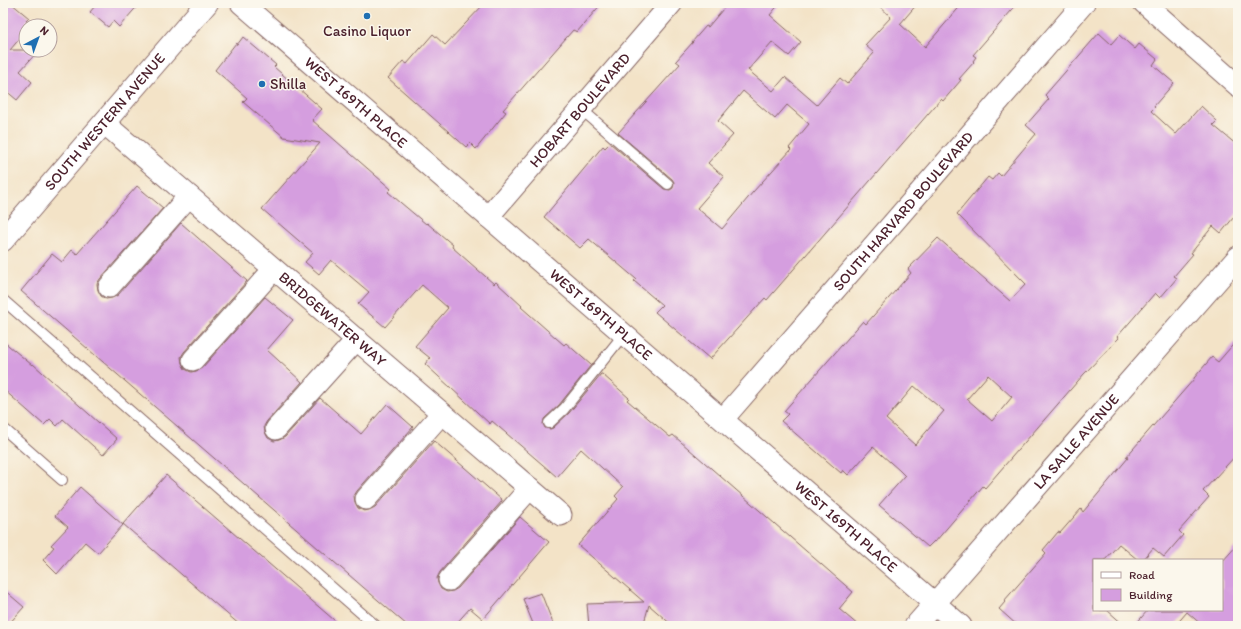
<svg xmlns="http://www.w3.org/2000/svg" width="1241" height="629" viewBox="0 0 1241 629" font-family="Itim,sans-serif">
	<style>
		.building { fill: #d59edf; fill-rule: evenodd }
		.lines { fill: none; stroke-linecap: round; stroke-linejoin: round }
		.lane-casing { stroke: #856462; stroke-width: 12 }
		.street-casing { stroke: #856462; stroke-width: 23 }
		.primary-casing { stroke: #856462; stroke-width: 24 }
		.lane { stroke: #fff; stroke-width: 10 }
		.street { stroke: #fff; stroke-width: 21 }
		.primary { stroke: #fff; stroke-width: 22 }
		.poi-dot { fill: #1f6fb2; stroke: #fbf7ec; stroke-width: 1.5 }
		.labels { text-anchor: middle; stroke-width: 3; stroke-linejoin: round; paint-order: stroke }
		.poi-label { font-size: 15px; fill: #4a1f2b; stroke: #fbf7ec }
		.street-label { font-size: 15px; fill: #4a1f2b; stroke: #fbf7ec }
	</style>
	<rect width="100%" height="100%" fill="#fbf7ec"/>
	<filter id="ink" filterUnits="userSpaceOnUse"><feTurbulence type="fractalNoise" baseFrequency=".025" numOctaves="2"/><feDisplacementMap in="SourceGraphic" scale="8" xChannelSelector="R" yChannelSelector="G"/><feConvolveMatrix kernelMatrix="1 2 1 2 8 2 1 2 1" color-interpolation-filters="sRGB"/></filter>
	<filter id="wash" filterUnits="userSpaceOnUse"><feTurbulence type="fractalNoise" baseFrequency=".012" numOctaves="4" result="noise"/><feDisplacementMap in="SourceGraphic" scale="16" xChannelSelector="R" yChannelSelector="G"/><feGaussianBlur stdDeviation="0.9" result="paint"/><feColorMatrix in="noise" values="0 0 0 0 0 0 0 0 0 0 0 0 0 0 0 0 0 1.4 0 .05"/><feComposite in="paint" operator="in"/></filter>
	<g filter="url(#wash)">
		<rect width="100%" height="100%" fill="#f3e3c7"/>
		<g id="blocks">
			<g class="building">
				<polygon points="3,3 11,3 29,18 26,21 31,25 26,26 26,31 10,50 39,50 20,71 32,82 17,100 4,89 3,91"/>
				<polygon points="92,3 140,3 119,27 113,21 108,27 90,12 95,6"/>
				<polygon points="485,3 602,3 577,32 573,30 503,110 506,112 476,149 470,143 466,147 388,78 403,61 407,64 433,34 445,45"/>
				<path d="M728,3H780L770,15L801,42L789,56L772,42L748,70L773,91L785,77L817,105L840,78L847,84L874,53L865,45L891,17L876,3H918L900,24L925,47L963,3H1018L973,55L976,57L973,61L974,62L959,79L961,80L943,101L941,99L767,300L765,298L710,359L655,312L662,305L634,281L636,279L589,239L580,248L544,217L603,146L605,148L610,143L664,189L670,190L673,188L674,182L672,179L618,133L680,64L676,61L693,42H692L706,26L708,27ZM743,91L775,119L787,105L809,124L789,148L791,150L753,192L722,229L697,208L724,177L708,163L733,135L718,121Z"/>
				<path d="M1099,33L1111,44L1119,35L1135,49L1139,44L1157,59L1153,65L1174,83L1154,106L1155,107L1151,111L1176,134L1201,106L1217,121L1213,125L1238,146V212L1221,233L1213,226L1191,253L1193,254L1174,276L1177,278L1160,298L1155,293L1117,337L1119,338L1084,374L985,488L983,486L935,542L934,541L928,547L879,505L905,476L899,470L873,447L848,475L843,470L841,473L781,421L788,414L784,411L863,321L866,324L911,273L908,269L938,238L1010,301L1026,284L957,214L988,177L992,180L998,173L1001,176L1036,134L1026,125L1049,99L1045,95ZM988,375L1012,397L992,421L967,399ZM914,386L944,411L915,445L886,419Z"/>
				<polygon points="243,37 276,65 274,67 322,109 312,120 391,189 388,192 426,224 427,223 453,245 452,247 494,284 496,282 522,306 521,307 564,345 566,343 591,365 559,405 544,419 543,424 545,428 550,429 553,428 569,413 601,374 602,374 629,398 627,400 670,437 673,435 853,592 839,609 859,626 673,626 649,605 643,626 589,626 587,604 644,602 578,545 618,499 615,496 623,487 581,449 557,477 492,421 490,424 425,364 430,358 415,346 448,308 422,285 385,327 358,304 369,292 331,260 319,274 305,262 313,253 262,209 320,143 284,137 243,102 247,98 215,70 236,43 237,45"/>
				<polygon points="137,186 163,208 100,279 97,284 98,290 101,296 106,299 112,298 118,295 181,223 247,281 184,352 181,357 182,363 185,369 191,372 196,371 202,368 265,297 293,320 267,350 302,382 267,421 264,426 265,432 268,438 274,441 279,440 285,437 320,398 361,434 387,404 413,427 357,491 354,496 355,502 358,508 364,511 369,510 375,507 434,441 502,500 502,501 440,572 437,578 438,583 441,589 447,592 453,591 458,588 520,517 549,542 483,619 470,608 454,626 408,626 21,291 52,254 62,262 72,250 77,254"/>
				<polygon points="1238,339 1238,453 1203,491 1209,497 1179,531 1183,535 1164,557 1153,548 1143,560 1138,560 1119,544 1105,560 1094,560 1094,610 1107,610 1125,626 1018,626 999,609 1005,602 1004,601 1046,553 1043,550 1058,532 1060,533 1081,509 1083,512 1128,458 1126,457 1194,379 1194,378 1212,357 1218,362"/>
				<polygon points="3,341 32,365 33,364 117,439 103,455 63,419 57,426 50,419 44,425 3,389"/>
				<polygon points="166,475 341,626 241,626 123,524"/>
				<polygon points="80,487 123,525 98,553 85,542 57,574 43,560 54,547 51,545 68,527 55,516"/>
				<polygon points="1238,544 1238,626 1203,626 1187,612 1175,626 1134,626 1148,610 1222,610 1222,562"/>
				<polygon points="3,589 24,607 7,626 3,626"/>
				<polygon points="541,593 554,626 534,626 523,599"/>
			</g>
		</g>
	</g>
	<g filter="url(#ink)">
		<use href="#blocks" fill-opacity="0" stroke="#856462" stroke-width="1"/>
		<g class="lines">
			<defs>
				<g id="lane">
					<polyline points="581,109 668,184"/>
					<polyline points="3,300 376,626"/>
					<polyline points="549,423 564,409 624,334"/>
					<polyline points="3,428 62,480"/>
				</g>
				<g id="street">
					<path id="s1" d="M241,3L961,626"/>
					<polyline points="1144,3 1238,86"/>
					<path id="s2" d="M104,123L561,515"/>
					<path id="s3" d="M488,217L672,3"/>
					<polyline points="109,287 189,196"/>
					<polyline points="193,360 274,269"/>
					<path id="s4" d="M723,419L1084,3"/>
					<polyline points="276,429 357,339"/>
					<polyline points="366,499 442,413"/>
					<polyline points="449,580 530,488"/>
					<path id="s5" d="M915,626L1238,257"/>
				</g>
				<g id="primary">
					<path id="s6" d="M3,240L207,3"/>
				</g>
			</defs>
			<use href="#lane" class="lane-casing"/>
			<use href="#street" class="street-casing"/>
			<use href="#primary" class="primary-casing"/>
			<use href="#lane" class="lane"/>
			<use href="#street" class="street"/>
			<use href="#primary" class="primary"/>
		</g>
	</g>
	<g class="poi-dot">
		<circle cx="367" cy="16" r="4"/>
		<circle cx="262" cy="84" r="4"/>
	</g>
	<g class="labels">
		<g class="poi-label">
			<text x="367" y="36">Casino Liquor</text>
			<text x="270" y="89" text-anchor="start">Shilla</text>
		</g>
		<g class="street-label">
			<text dy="5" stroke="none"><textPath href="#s1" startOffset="152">WEST 169TH PLACE</textPath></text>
			<text dy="5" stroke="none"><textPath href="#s3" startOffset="141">HOBART BOULEVARD</textPath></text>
			<text dy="5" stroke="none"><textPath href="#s6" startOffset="156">SOUTH WESTERN AVENUE</textPath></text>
			<text dy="5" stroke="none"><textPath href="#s4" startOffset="275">SOUTH HARVARD BOULEVARD</textPath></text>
			<text dy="5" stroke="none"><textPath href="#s1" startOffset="476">WEST 169TH PLACE</textPath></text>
			<text dy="5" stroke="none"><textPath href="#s2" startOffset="301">BRIDGEWATER WAY</textPath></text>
			<text dy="5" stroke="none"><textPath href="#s5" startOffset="245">LA SALLE AVENUE</textPath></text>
			<text dy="5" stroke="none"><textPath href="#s1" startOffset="800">WEST 169TH PLACE</textPath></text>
		</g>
	</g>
	<rect width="1241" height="629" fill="none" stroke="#fbf7ec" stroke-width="16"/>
	<rect x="1093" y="559" width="130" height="52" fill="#fbf7ec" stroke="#b4a19f"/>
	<rect x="1101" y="572" width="20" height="6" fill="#ffffff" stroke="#b4a19f"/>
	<text x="1129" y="579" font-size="12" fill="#4a1f2b">Road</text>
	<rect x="1101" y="589" width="20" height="12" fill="#d59edf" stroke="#b4a19f"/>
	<text x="1129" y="599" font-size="12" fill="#4a1f2b">Building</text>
	<g transform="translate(38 38) rotate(41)"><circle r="19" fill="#fbf7ec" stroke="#b4a19f"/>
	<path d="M0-3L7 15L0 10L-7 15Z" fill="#1f6fb2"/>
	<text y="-6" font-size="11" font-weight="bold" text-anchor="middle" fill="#4a1f2b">N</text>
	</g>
</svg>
